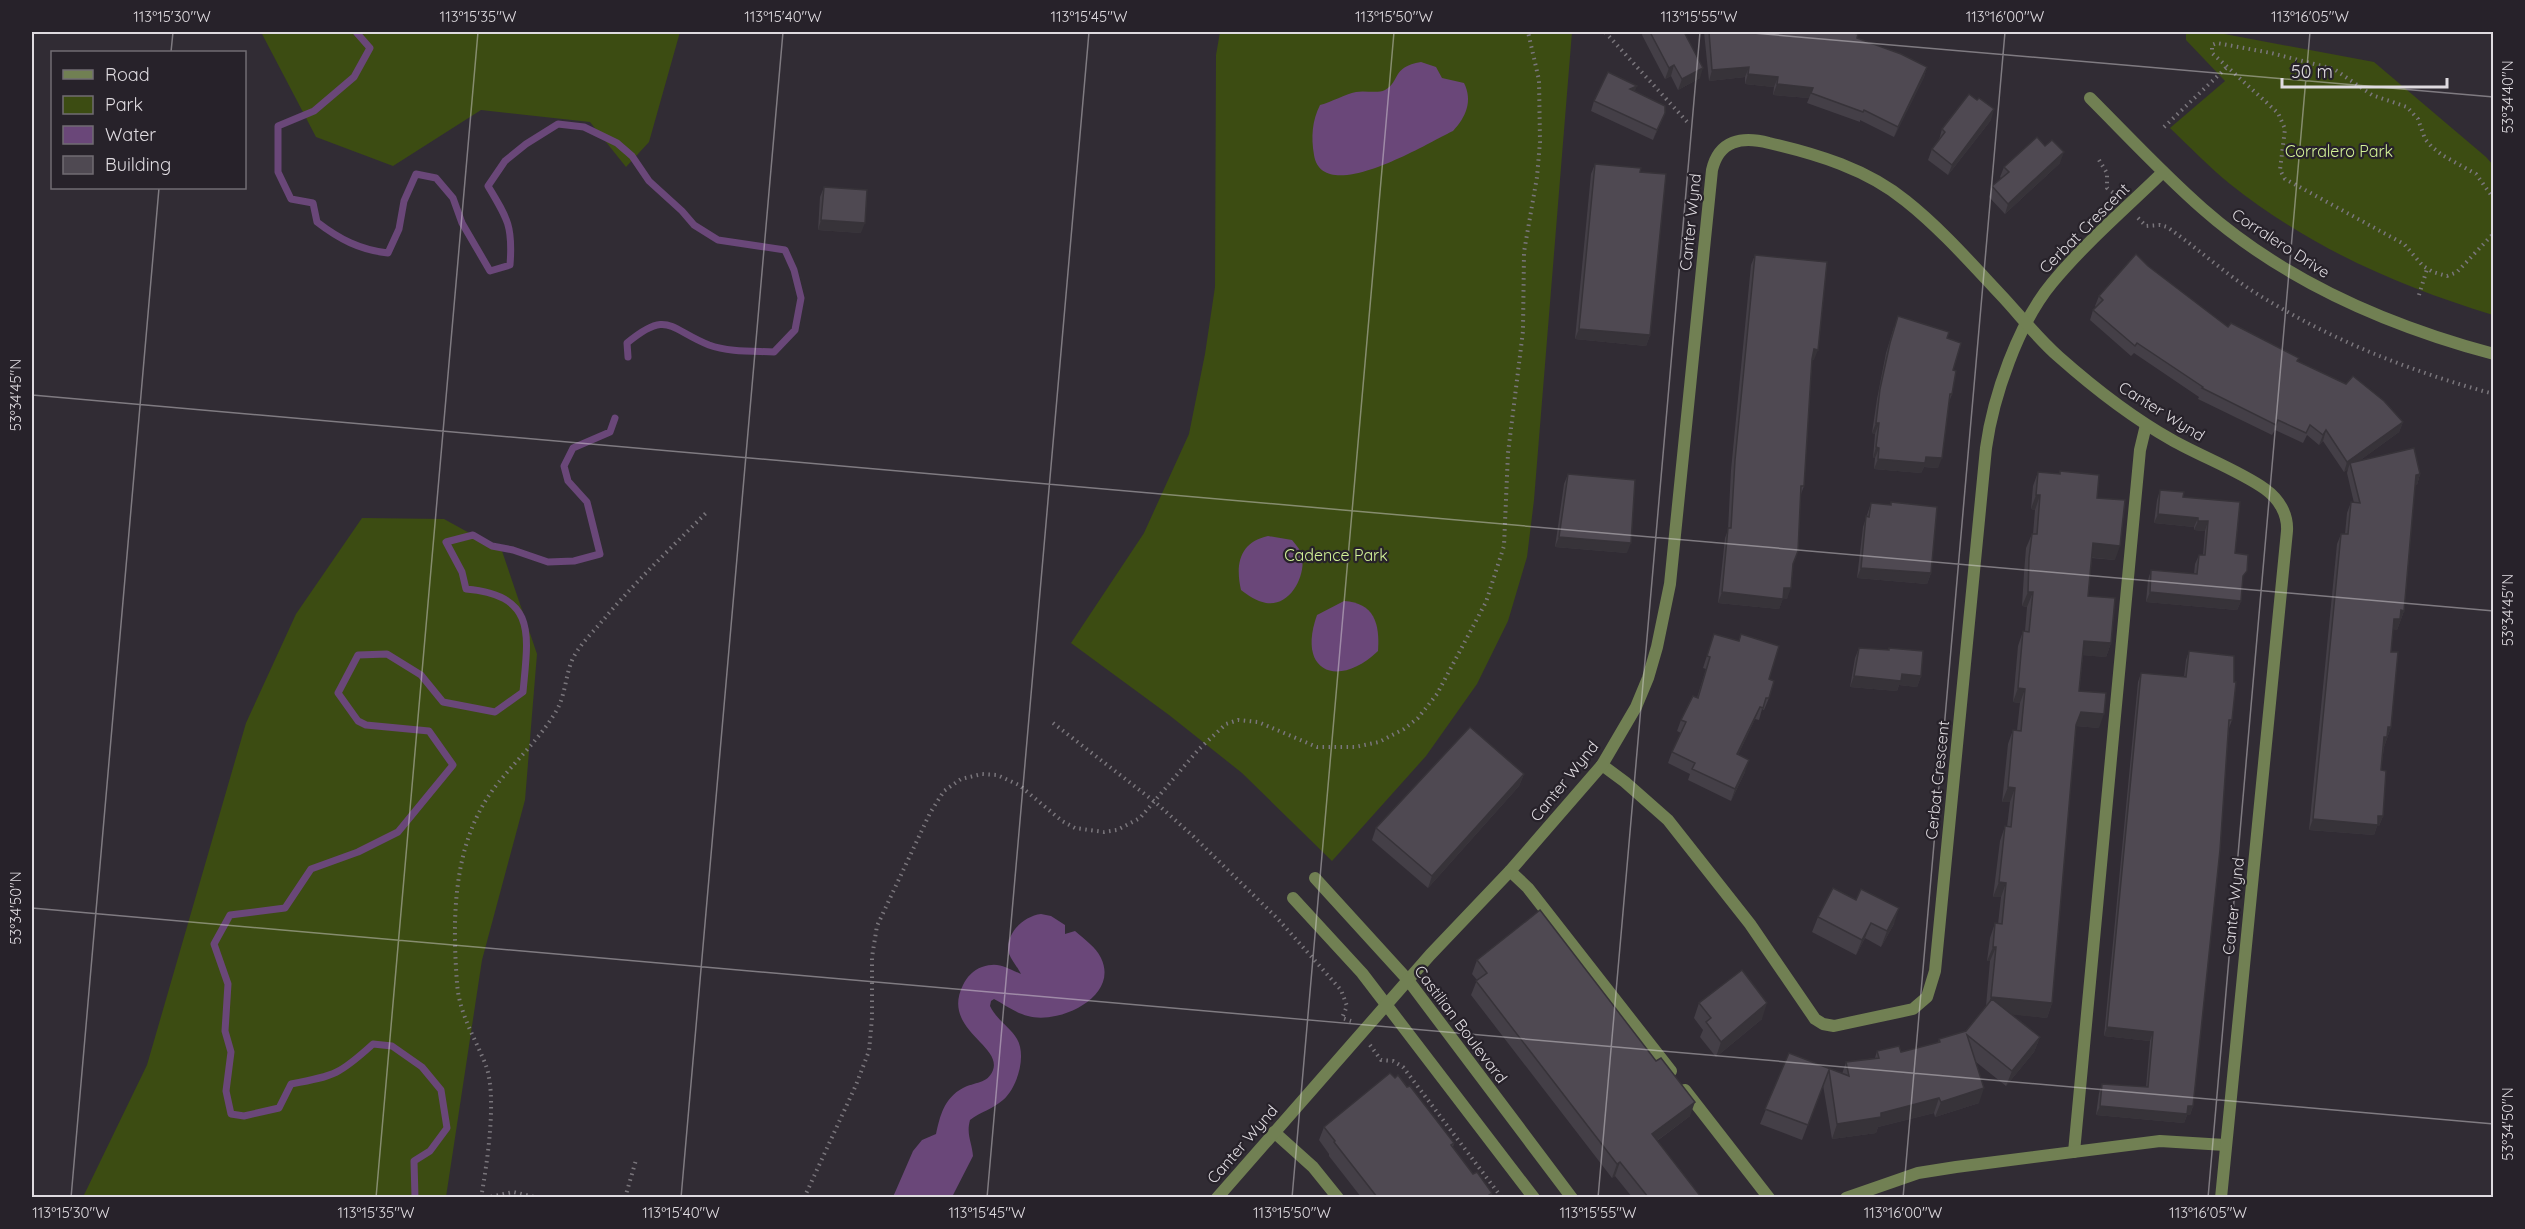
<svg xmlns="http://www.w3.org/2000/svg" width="2525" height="1229" viewBox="0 0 2525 1229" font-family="Quicksand,sans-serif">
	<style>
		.green { fill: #3c4c12 }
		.water { fill: #6a4779 }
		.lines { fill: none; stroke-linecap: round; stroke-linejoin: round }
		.stream { stroke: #6a4779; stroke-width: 7 }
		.path { stroke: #7a767c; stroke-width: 4; stroke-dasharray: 1.5 4.5; stroke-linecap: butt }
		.service { stroke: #718053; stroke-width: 12 }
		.minor { stroke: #718053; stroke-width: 12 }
		.wall { fill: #443f47 }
		.shaded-wall { fill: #373339 }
		.building { fill: #4f4952; stroke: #373339; stroke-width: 1.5 }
		.ticks { fill: none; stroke: #dfdbe0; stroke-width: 1.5; stroke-opacity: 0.45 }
		.labels { text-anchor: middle; stroke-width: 4.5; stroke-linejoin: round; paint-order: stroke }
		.park-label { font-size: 16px; fill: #d3f297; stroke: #27222a }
		.street-label { font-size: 16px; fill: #dfdbe0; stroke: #27222a }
		.neatline { fill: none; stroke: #dfdbe0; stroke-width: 2 }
		.ticks-label { font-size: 15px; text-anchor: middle; fill: #dfdbe0 }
	</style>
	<rect width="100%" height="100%" fill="#312c34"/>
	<g class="green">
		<polygon points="261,32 680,32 649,142 626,167 590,122 481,110 393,166 316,137"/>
		<polygon points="1220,32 1572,32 1534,500 1527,557 1508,621 1477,684 1426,756 1332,861 1242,773 1169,715 1071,643 1144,533 1189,434 1205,354 1215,287 1216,55"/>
		<path d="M2186,32H2214L2374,62L2486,157L2493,165V315C2398,286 2309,247 2230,184C2209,167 2190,147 2170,128L2225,81L2186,40Z"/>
		<polygon points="362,518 444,519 502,551 537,654 525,800 482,960 446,1197 83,1197 147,1065 246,723 296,614"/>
	</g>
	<g class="water">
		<path d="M1421,62L1436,67L1442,78L1464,83C1473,101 1466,117 1453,131C1429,142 1323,208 1314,155C1311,137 1312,121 1320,105C1332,102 1345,94 1356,92C1365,90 1377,94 1385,90C1401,81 1391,67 1421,62Z"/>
		<path d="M1268,536L1292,540C1295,544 1301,550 1302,556C1306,576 1290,607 1266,603C1256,601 1249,596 1241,590C1235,564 1240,542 1268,536Z"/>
		<path d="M1344,601C1374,603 1380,623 1378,651C1340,688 1296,674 1317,615Z"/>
		<path d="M1041,914L1051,916L1065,925V934L1075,931C1084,939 1096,947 1101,958C1120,997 1058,1025 1028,1016C1016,1013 1005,1005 994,999L991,1001L990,1006C996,1019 1010,1027 1017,1039C1027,1056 1017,1088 1003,1100C993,1109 980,1112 970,1120C966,1135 972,1142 973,1156L952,1197H893L913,1151L922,1140L936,1134C940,1116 944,1098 963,1088C974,1082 988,1084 993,1070C1002,1045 941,1029 963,985C967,977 973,970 982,967C999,961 1006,968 1021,974C1018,968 1012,961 1009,954C1004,935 1023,916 1041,914Z"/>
	</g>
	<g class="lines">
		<g class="stream">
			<path d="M356,32L370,48L354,77L314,111L278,126V172L291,199L313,203L317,222C339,239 360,250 388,253L399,229L404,201L416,174L436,178L453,198L462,223L490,271L510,265C513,227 508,219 488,186L505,161L526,144L558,124L584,127L617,143L632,156L649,181L682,211L694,225L718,240L785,250L794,270L801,298L795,330L774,352C753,351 728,352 709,345C669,329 668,309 627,343L628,357"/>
			<path d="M415,1198L414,1161L430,1151L447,1128L441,1090L422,1067L392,1046L373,1044C340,1074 335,1076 291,1084L279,1108L244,1116L231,1114L226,1091L231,1052L225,1031L228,984L214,944L230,915L285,908L311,869L358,852L398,832L453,765L429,731L366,725L358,721L338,693L358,655L387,654L421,675L443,702L495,712L523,692C528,636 538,595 466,589L462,572L446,542L473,535L492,546L513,550L548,562L574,561L600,554L587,502L568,481L564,466L573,448L610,432L615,418"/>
		</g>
		<g class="path">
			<polyline points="1605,32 1690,125"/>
			<polyline points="2164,127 2227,67"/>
			<polyline points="2099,160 2107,173 2107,188 2116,195"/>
			<polyline points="2494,199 2476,174 2442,155 2431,146 2425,139 2418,119 2407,107 2372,95 2334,69 2271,53 2217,43 2212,45 2212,53 2278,113 2285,129 2280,170 2285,179 2404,244 2423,266 2433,272 2447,276 2457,272 2494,233"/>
			<path d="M2138,218L2146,226L2160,225L2167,227C2196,247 2222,271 2251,290C2326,338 2408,371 2494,394"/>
			<polyline points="2419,295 2427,269"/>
			<polyline points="1053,723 1155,802 1194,837 1277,918 1341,990 1347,1006 1342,1018 1351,1021"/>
			<polyline points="1370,1045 1381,1060 1393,1061 1403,1067 1502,1198"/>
			<path d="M481,1198C487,1164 498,1094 485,1063C474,1036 459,1013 457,983C452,916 453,842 495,787C514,762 538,741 555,713C566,696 565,675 573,658C581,643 594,631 604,619C636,581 673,546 708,511"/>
			<polyline points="485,1198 513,1192 539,1198"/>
			<polyline points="625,1198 636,1160"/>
			<polyline points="804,1198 856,1085 869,1051 872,1018 872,957 877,926 930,813 944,791 961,779 982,774 997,775 1019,785 1062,821 1075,828 1104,832 1117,830 1140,818 1198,750 1226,724 1238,720 1258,722 1317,747 1355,747 1379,742 1404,729 1418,718 1437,694 1486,602 1504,546 1508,453 1523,331 1524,252 1537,177 1540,142 1539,80 1528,32"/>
		</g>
		<g class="service">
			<polyline points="1510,871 1528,888 1671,1071"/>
			<polyline points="1685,1090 1769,1198"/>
			<polyline points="1274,1132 1313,1167 1338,1198"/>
			<polyline points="2074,1152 2140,450 2146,425"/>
			<polyline points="1846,1198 1918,1173 1956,1167 2160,1141 2225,1145"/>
		</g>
		<g class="minor">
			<path d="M2090,98C2127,135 2163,174 2203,209C2286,282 2389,326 2494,354"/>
			<path d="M1602,765L1625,782L1668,820L1750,924L1815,1019L1823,1024L1834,1026L1913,1009L1927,997L1935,971L1986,448C1993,397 2018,324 2052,283C2085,243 2126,208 2163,172"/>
			<polyline points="1315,878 1408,980 1572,1198"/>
			<polyline points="1293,898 1362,973 1534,1198"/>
			<path d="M1217,1198L1430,955L1510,871L1602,765L1636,707L1648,678L1657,647L1670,584L1712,170C1719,140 1742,136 1769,143C1817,154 1867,169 1906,201C1940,228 1970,262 2000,294C2019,314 2037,338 2059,357C2094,388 2131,417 2172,440C2200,456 2240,471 2265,489C2279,499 2288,514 2287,531L2221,1198"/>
		</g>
	</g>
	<g class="wall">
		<polygon points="1643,32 1684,32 1700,78 1678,90 1671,76 1665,79 1642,35"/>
		<polygon points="1704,32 1850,32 1857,38 1927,67 1924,77 1894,137 1860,120 1860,122 1807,103 1809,98 1773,95 1774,87 1745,84 1745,77 1709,81"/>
		<polygon points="1635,92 1665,113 1653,140 1591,111 1594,101"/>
		<polygon points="1991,120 1948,175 1928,160 1932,149 1939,140 1942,129"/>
		<polygon points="2060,163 2005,214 1989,197 1992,186 2001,178 2000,177 2004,167"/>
		<polygon points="1595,164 1640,172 1650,335 1646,346 1575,339 1591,174"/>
		<polygon points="824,187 861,233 818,230 820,197"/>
		<polygon points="1755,255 1814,360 1812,360 1804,486 1801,494 1793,564 1787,599 1783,598 1779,609 1718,603 1725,538 1728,530 1731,470 1751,265"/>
		<polygon points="2148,266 2228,327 2297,361 2403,422 2399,432 2359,461 2420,474 2417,485 2415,485 2404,611 2397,630 2393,629 2391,652 2391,727 2384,747 2381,770 2383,816 2379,826 2377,826 2374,835 2309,830 2337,544 2341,534 2345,534 2347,513 2351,502 2354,503 2347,473 2348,469 2344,472 2323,441 2319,445 2307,435 2303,443 2275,430 2272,435 2198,399 2199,397 2134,353 2131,356 2090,320 2093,310 2096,307 2095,306 2099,296"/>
		<polygon points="1894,327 1947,338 1953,370 1952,394 1949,402 1938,468 1924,467 1921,473 1874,469 1875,458 1873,458 1875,434 1872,433 1877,399 1886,353"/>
		<polygon points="2060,471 2097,498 2115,560 2092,558 2088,596 2111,643 2106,657 2083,655 2079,691 2099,728 2076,726 2075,728 2052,1003 2047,1018 2011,1014 2040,1037 2034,1052 2006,1086 1976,1062 1979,1103 1935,1117 1934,1113 1878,1127 1876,1133 1832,1139 1823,1085 1802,1140 1760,1124 1789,1053 1842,1074 1846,1062 1875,1058 1877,1051 1901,1052 1938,1043 1939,1039 1966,1031 1986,1006 1990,961 1987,961 1990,938 1995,923 1998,924 2001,897 1993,897 2000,841 2005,826 2007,827 2010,802 2002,802 2008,744 2013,730 2017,730 2020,703 2013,702 2018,646 2023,631 2025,631 2027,607 2022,606 2024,573 2026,548 2032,534 2033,534 2035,510 2031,509 2033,486 2038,472 2059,474"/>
		<polygon points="1568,474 1627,553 1555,547 1564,484"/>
		<polygon points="2160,490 2183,497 2240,502 2235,553 2243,581 2242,582 2241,601 2237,610 2146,602 2148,580 2151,570 2194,574 2195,564 2199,555 2203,555 2205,531 2194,530 2194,527 2154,523 2157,500"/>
		<polygon points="1891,502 1931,573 1927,584 1857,578 1863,527 1871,503 1890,505"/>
		<polygon points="1714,634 1769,679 1769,698 1764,710 1762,709 1759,720 1755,719 1738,755 1745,772 1731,801 1688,780 1690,774 1668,763 1672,752 1681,733 1677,731 1681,720 1697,698 1706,669 1703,668"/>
		<polygon points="1859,648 1888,650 1889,648 1921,676 1917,687 1899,685 1897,691 1850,687 1855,658"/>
		<polygon points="2189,651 2232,720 2229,728 2193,1106 2190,1115 2187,1115 2184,1123 2096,1115 2099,1093 2102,1084 2146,1087 2150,1041 2104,1036 2138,682 2141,673 2184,677 2186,660"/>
		<polygon points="1524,774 1519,786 1428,888 1372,840 1376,828"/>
		<polygon points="1818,917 1894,924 1881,947 1865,938 1856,955 1812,932"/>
		<polygon points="1477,960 1690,1116 1657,1141 1701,1197 1632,1197 1615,1176 1612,1178 1471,995 1477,980 1472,974"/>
		<polygon points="1699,1003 1762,1019 1716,1057 1700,1037 1703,1030 1694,1018"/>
		<polygon points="1395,1078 1407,1087 1454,1143 1453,1147 1473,1174 1492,1193 1491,1197 1361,1197 1329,1156 1329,1154 1319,1140 1324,1127"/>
	</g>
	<g class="shaded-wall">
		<polygon points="1674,65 1671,76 1665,79 1669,68"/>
		<polygon points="1749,67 1745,77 1709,81 1712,70"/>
		<polygon points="1927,67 1924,77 1894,137 1898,127"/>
		<polygon points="1703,68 1700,78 1678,90 1682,79"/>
		<polygon points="1748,74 1778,77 1774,87 1745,84"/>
		<polygon points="1777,84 1813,88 1809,98 1773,95"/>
		<polygon points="1637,86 1633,96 1630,89"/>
		<polygon points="1994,109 1991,120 1948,175 1952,165"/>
		<polygon points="1665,113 1661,123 1653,140 1657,130"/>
		<polygon points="2064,152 2060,163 2005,214 2008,204"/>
		<polygon points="821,220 865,223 861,233 818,230"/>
		<polygon points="1579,329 1650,335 1646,346 1575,339"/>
		<polygon points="1814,349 1818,350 1814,360 1810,359"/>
		<polygon points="2403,422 2399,432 2351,467 2350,463 2348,469 2344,472 2347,462"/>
		<polygon points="1876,423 1879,423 1875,434 1872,433"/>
		<polygon points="2326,430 2323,441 2319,445 2323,435"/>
		<polygon points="1876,447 1879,448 1875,458 1873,458"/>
		<polygon points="1926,457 1942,458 1938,468 1924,467 1921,473 1874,469 1878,459"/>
		<polygon points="2420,474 2417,485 2412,486 2416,475"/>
		<polygon points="2036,495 2040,495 2035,510 2031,509"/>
		<polygon points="2158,514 2198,518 2194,527 2154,523"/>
		<polygon points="2198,521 2208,521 2205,531 2194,530"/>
		<polygon points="1559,537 1631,543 1627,553 1555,547"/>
		<polygon points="2093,543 2120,546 2115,560 2088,557"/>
		<polygon points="1861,568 1931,573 1927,584 1857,578"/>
		<polygon points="1784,588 1791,588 1787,599 1781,598"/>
		<polygon points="1722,592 1783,599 1779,609 1718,603"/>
		<polygon points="2028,592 2033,592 2027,607 2022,606"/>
		<polygon points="2150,592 2241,601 2237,610 2146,602"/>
		<polygon points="2401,610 2404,611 2397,630 2390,629 2394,619"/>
		<polygon points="2084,641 2111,643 2106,657 2079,655"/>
		<polygon points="1902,674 1921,676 1917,687 1899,685 1897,691 1850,687 1854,676"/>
		<polygon points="2018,688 2025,689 2020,703 2013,702"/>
		<polygon points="1760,707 1755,719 1733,766 1737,754"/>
		<polygon points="2081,712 2104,714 2099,728 2076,726 2070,740"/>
		<polygon points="2388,727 2391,727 2384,747 2381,747"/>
		<polygon points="1749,760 1745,772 1731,801 1735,789"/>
		<polygon points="1524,774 1519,786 1428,888 1432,876"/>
		<polygon points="2008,787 2015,788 2010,802 2002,802"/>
		<polygon points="2378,816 2383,816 2379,826 2377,826 2374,835 2309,830 2313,819"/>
		<polygon points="1999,882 2006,883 2001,897 1993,897"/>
		<polygon points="1899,908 1894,924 1881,947 1887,931"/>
		<polygon points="1871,923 1865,938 1856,955 1862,940"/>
		<polygon points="1993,947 1996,947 1990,961 1987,961"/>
		<polygon points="1991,997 2052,1003 2047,1018 1986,1012"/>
		<polygon points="1767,1003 1762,1019 1716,1057 1721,1042"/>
		<polygon points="2107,1027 2153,1032 2150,1041 2104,1036"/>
		<polygon points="2040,1037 2034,1052 2006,1086 2012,1071"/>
		<polygon points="1984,1088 1979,1103 1935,1117 1941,1102"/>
		<polygon points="1939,1098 1934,1113 1878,1127 1876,1133 1832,1139 1837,1124"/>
		<polygon points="1695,1102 1690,1116 1647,1148 1652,1134"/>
		<polygon points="2100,1106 2193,1106 2190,1115 2187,1115 2184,1123 2096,1115"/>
		<polygon points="1620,1162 1615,1176 1612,1178 1617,1164"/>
	</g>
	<g class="building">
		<polygon points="1650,32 1684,32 1703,68 1682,79 1674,65 1669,68"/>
		<polygon points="1709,32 1850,32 1858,34 1857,38 1901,54 1927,67 1898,127 1864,110 1863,112 1811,93 1813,88 1777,84 1778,77 1748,74 1749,67 1712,70"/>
		<polygon points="1608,72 1637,86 1630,89 1665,106 1665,113 1657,130 1594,101"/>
		<polygon points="1969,94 1977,100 1979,98 1994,109 1952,165 1932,149 1945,132 1942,129"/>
		<polygon points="2037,137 2045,146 2052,140 2064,152 2008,204 1992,186 2009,172 2004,167"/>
		<polygon points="1595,164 1641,168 1640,172 1666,174 1650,335 1579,329"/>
		<polygon points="824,187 867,190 865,223 821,220"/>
		<polygon points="2136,254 2148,266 2228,327 2231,323 2299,358 2297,361 2346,384 2353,376 2384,401 2403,422 2347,462 2326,430 2323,435 2310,425 2306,433 2278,420 2276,425 2202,388 2203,387 2137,343 2135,346 2093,310 2103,300 2099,296"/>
		<polygon points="1755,255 1827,262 1818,350 1814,349 1812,359 1804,486 1801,486 1798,551 1793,564 1791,588 1784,588 1783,599 1722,592 1728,528 1731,528 1735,460"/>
		<polygon points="1898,316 1949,332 1947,338 1961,343 1953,370 1956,371 1952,394 1950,394 1942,458 1926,457 1925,463 1878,459 1879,448 1876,447 1879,423 1876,423 1880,389 1890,343"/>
		<polygon points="2414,448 2420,474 2416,475 2404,611 2401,610 2400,619 2394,619 2391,652 2398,652 2391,727 2388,727 2387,737 2384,737 2381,770 2386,771 2383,816 2378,816 2378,825 2313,819 2341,534 2348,534 2351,502 2360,503 2350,463"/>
		<polygon points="2060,471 2099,475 2097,498 2125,500 2120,546 2093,543 2088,596 2115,598 2111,643 2084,641 2079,691 2106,693 2104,714 2081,712 2076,725 2052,1003 1991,997 1996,947 1993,947 1995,923 2002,924 2006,883 1999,882 2005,826 2011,827 2015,788 2008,787 2013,730 2021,731 2025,689 2018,688 2023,631 2029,632 2033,592 2028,592 2029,558 2032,534 2037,534 2040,495 2036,495 2038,472 2060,474"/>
		<polygon points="1568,474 1635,480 1631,543 1559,537"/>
		<polygon points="2160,490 2184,492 2183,497 2240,502 2235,553 2248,555 2247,571 2243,576 2241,601 2150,592 2151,570 2197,574 2199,555 2205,555 2208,521 2198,521 2198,518 2158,514"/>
		<polygon points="1891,502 1937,507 1931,573 1861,568 1866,516 1869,517 1871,503 1891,505"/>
		<polygon points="1714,634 1739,641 1741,634 1779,646 1769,679 1774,681 1769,698 1766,698 1763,708 1760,707 1737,754 1749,760 1735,789 1692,769 1695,763 1672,752 1686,722 1681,720 1693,696 1698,698 1710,657 1707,656"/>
		<polygon points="1859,648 1889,650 1889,648 1923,651 1921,676 1902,674 1901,681 1854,676"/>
		<polygon points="2189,651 2234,656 2234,682 2236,682 2232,720 2229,720 2220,850 2193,1106 2188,1106 2187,1114 2100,1106 2102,1084 2148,1087 2153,1032 2107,1027 2141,673 2186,677"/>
		<polygon points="1470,727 1524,774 1432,876 1376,828"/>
		<polygon points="1833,888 1856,900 1861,889 1899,908 1887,931 1871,923 1862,940 1818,917"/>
		<polygon points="1540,910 1656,1061 1661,1058 1695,1102 1652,1134 1701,1197 1648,1197 1620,1162 1617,1164 1476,981 1487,973 1477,960"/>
		<polygon points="1742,970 1767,1003 1721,1042 1706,1022 1711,1018 1699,1003"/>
		<polygon points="1992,999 2040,1037 2012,1071 1967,1035 1984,1088 1941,1102 1939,1098 1881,1113 1881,1117 1837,1124 1829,1070 1808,1125 1765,1109 1789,1053 1849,1076 1846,1062 1879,1058 1877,1051 1899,1046 1901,1052 1940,1042 1939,1039 1966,1031"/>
		<polygon points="1390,1073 1395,1078 1398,1075 1407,1087 1410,1086 1454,1143 1451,1145 1473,1174 1477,1172 1492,1193 1489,1195 1491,1197 1377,1197 1334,1142 1335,1141 1324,1127"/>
	</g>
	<path class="ticks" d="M1741,32L2494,97M171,52L173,32M32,395L2494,611M32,908L2494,1124M71,1198L159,188M376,1198L478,32M681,1198L783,32M987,1198L1089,32M1292,1198L1394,32M1598,1198L1700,32M1903,1198L2005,32M2208,1198L2310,32"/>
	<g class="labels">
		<g class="park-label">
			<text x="2339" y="157">Corralero Park</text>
			<text x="1336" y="561">Cadence Park</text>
		</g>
		<g class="street-label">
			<text transform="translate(1690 222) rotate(-84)" y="6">Canter Wynd</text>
			<text transform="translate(2084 228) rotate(-45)" y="6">Cerbat Crescent</text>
			<text transform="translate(2281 243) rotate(33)" y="6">Corralero Drive</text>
			<text transform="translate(2162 411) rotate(32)" y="6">Canter Wynd</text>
			<text transform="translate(1937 780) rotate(-84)" y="6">Cerbat Crescent</text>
			<text transform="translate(1564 781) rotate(-51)" y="6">Canter Wynd</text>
			<text transform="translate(2233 906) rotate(-84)" y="6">Canter Wynd</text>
			<text transform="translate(1461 1024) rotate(53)" y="6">Castilian Boulevard</text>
			<text transform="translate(1242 1144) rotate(-49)" y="6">Canter Wynd</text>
		</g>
	</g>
	<rect width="2525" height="1229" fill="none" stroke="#27222a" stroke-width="66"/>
	<rect x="51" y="51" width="195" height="138" fill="#27222a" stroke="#716c73" stroke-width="1.5"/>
	<rect x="63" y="70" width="30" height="9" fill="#718053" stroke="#716c73" stroke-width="1.5"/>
	<text x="105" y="81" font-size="18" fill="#dfdbe0">Road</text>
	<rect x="63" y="96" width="30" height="18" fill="#3c4c12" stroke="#716c73" stroke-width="1.5"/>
	<text x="105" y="111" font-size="18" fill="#dfdbe0">Park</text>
	<rect x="63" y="126" width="30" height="18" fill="#6a4779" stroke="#716c73" stroke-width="1.5"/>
	<text x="105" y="141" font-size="18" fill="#dfdbe0">Water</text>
	<rect x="63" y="156" width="30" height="18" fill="#4f4952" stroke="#716c73" stroke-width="1.5"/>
	<text x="105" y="171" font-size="18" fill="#dfdbe0">Building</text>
	<path d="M2282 78v9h165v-9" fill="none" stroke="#dfdbe0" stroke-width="3"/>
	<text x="2291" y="78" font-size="18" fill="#dfdbe0" stroke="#27222a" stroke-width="4.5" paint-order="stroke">50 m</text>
	<rect x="33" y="33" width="2459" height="1163" class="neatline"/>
	<g class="ticks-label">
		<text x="172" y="22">113°15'30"W</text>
		<text x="478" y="22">113°15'35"W</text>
		<text x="783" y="22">113°15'40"W</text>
		<text x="1089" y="22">113°15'45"W</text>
		<text x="1394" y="22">113°15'50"W</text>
		<text x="1699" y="22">113°15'55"W</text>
		<text x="2005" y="22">113°16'00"W</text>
		<text x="2310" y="22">113°16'05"W</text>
		<text transform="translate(2508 97) rotate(-90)" y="5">53°34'40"N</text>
		<text transform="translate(16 395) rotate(-90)" y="5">53°34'45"N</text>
		<text transform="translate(2508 610) rotate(-90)" y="5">53°34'45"N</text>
		<text transform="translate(16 908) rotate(-90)" y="5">53°34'50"N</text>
		<text transform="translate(2508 1124) rotate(-90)" y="5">53°34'50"N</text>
		<text x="71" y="1218">113°15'30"W</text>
		<text x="376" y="1218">113°15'35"W</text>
		<text x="681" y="1218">113°15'40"W</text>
		<text x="987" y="1218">113°15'45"W</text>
		<text x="1292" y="1218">113°15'50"W</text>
		<text x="1598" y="1218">113°15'55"W</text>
		<text x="1903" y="1218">113°16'00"W</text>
		<text x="2208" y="1218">113°16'05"W</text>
	</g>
</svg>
